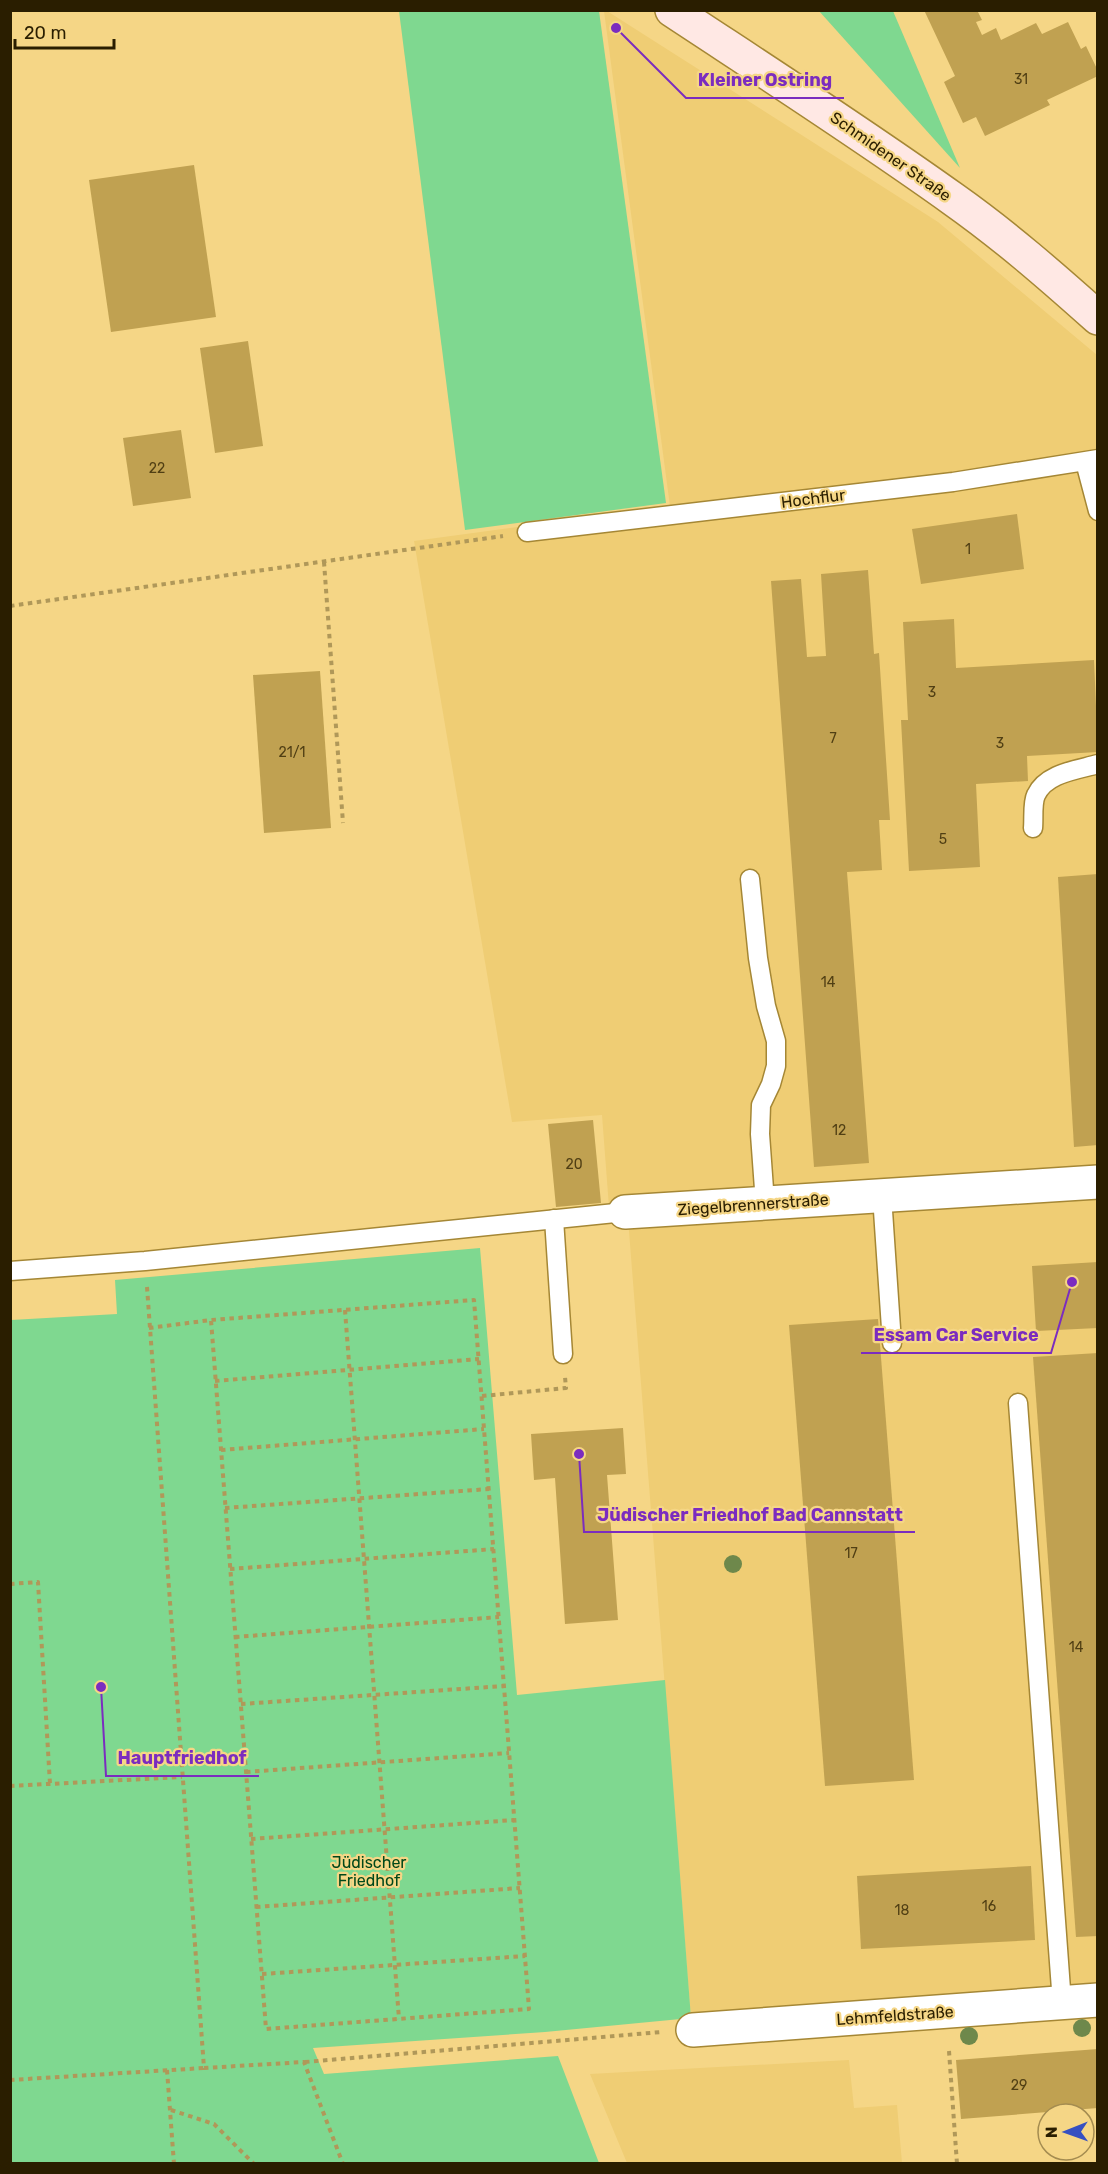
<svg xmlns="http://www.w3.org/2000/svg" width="1108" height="2174" viewBox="0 0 1108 2174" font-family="Rubik,sans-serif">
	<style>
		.built { fill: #efcd74 }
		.green { fill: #7fd890 }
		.building { fill: #c0a151 }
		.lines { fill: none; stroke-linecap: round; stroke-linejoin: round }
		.service-casing { stroke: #a58735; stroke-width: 21 }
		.minor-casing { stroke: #a58735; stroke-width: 36 }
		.secondary-casing { stroke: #a58735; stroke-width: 36 }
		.path { stroke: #b09859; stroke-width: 4; stroke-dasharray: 4.5 4.5; stroke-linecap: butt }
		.service { stroke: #fff; stroke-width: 18 }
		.minor { stroke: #fff; stroke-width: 33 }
		.secondary { stroke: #ffe8e4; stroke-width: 33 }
		.tree { fill: #6e884b }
		.labels { text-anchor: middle; stroke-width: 4.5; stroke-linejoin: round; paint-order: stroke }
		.number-label { font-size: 14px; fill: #503f14 }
		.street-label { font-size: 16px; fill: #2a1e00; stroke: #f5d686 }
		.park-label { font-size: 16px; fill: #00481a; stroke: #f5d686 }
		.leader { fill: none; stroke: #7b2cbf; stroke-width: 2 }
		.callout-dot { fill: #7b2cbf; stroke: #f5d686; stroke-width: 2 }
		.callout-label { font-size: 18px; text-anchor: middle; font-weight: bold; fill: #7b2cbf; stroke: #f5d686; stroke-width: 4.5; stroke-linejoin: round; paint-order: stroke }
	</style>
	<rect width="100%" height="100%" fill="#f5d686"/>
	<g class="built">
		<polygon points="604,11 607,11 938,222 1097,355 1097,1982 691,2018 627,1206 609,1207 602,1115 512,1122 414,541 670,506"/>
		<polygon points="849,2060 854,2108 897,2105 902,2163 627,2163 590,2074"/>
	</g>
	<g class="green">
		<polygon points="399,11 599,11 666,503 465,530"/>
		<polygon points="819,11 893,11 960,168"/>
		<polygon points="480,1248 517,1695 665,1680 691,2018 545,2032 313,2048 324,2074 558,2056 599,2163 11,2164 11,1320 117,1314 115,1280"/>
	</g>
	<g class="building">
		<polygon points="924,10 977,10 982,20 976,22 982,35 996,28 1001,40 1036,23 1042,34 1068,22 1081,49 1086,46 1098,71 1098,76 1047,100 1050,105 985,136 976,117 963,123 944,82 955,76"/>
		<polygon points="194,165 216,317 111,332 89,180"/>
		<polygon points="248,341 263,446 215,453 200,348"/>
		<polygon points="181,430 191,498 133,506 123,438"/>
		<polygon points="1017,514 1024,569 921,584 912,529"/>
		<polygon points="868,570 874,654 879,653 890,820 879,820 882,870 847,872 869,1163 814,1167 771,581 801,579 807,657 826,656 821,574"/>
		<polygon points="954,619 956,668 1094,660 1098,752 1027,756 1028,781 976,784 980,867 909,871 901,720 908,720 903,622"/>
		<polygon points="320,671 331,828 264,833 253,675"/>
		<polygon points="1098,874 1098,1145 1074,1147 1058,877"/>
		<polygon points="593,1120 601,1203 556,1207 548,1124"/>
		<polygon points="1098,1262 1098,1328 1036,1331 1032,1266"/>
		<polygon points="878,1319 914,1780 825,1786 789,1325"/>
		<polygon points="1098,1353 1098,1936 1076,1937 1033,1357"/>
		<polygon points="623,1428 626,1474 607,1475 618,1620 565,1624 555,1478 534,1480 531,1434"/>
		<polygon points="1031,1866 1035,1940 861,1949 857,1876"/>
		<polygon points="1098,2049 1098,2108 961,2119 956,2060"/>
	</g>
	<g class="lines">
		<defs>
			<g id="service">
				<polyline points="1085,462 1098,511"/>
				<polyline points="527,532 953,482 1098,459"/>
				<path d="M1033,828C1034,819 1032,803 1036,795C1046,773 1077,770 1098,764"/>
				<polyline points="750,879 758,958 766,1006 776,1041 776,1066 771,1084 761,1105 760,1134 765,1203"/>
				<polyline points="882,1196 892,1343"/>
				<polyline points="554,1219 563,1354"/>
				<polyline points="10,1271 145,1261 625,1212"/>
				<polyline points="1018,1403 1062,2003"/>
			</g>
			<g id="minor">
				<polyline points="625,1212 1098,1182"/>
				<polyline points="693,2030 1098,2000"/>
			</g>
			<path id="secondary" d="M672,10C766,72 861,133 953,199C1004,235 1051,276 1098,318"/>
		</defs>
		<use href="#service" class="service-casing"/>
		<use href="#minor" class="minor-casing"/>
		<use href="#secondary" class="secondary-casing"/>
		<g class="path">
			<polyline points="324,562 343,823"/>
			<polyline points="10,606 503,536"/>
			<polyline points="147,1287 204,2068 304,2062 343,2164"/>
			<polyline points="345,1310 399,2019"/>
			<polyline points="149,1328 211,1320 474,1300 529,2009 266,2029 211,1320"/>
			<polyline points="215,1381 479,1359"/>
			<polyline points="482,1396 566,1388 565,1377"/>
			<polyline points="221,1450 484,1429"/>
			<polyline points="225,1508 489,1489"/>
			<polyline points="230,1569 494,1549"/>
			<polyline points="10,1584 38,1582 50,1784"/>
			<polyline points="235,1637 499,1617"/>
			<polyline points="241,1704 504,1686"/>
			<polyline points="246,1772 509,1753"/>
			<polyline points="10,1786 182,1777"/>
			<polyline points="251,1839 514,1820"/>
			<polyline points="256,1907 520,1888"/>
			<polyline points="262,1974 525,1956"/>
			<polyline points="949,2051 957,2164"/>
			<polyline points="305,2062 662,2032"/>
			<polyline points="167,2070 174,2164"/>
			<polyline points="10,2080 204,2068"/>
			<polyline points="171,2110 214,2124 254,2164"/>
		</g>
		<use href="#service" class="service"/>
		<use href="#minor" class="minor"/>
		<use href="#secondary" class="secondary"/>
	</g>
	<g class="tree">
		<circle cx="733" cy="1564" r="9"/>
		<circle cx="1082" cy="2028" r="9"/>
		<circle cx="969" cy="2036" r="9"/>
	</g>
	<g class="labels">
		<g class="number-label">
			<text x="1021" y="84">31</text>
			<text x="157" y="473">22</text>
			<text x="968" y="554">1</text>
			<text x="932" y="697">3</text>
			<text x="833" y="743">7</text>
			<text x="1000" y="748">3</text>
			<text x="292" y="757">21/1</text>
			<text x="943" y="844">5</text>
			<text x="828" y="987">14</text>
			<text x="839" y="1135">12</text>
			<text x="574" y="1169">20</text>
			<text x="851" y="1558">17</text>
			<text x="1076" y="1652">14</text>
			<text x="989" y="1911">16</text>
			<text x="902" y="1915">18</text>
			<text x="1019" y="2090">29</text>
		</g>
		<g class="street-label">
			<text transform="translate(891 156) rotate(35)" y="6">Schmidener Straße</text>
			<text transform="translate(813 498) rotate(-7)" y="6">Hochflur</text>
			<text transform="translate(753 1204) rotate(-4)" y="6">Ziegelbrennerstraße</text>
			<text transform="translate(895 2015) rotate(-4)" y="6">Lehmfeldstraße</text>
		</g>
		<g class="park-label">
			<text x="369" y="1868">Jüdischer<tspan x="369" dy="18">Friedhof</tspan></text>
		</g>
	</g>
	<path class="leader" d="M616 28L686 98H844M1072 1282L1051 1353H861M579 1454L584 1532H915M101 1687L106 1776H259"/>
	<g class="callout-dot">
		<circle cx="616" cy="28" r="6"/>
		<circle cx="1072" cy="1282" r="6"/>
		<circle cx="579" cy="1454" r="6"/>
		<circle cx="101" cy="1687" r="6"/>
	</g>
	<g class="callout-label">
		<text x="765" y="86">Kleiner Ostring</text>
		<text x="956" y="1341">Essam Car Service</text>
		<text x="750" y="1521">Jüdischer Friedhof Bad Cannstatt</text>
		<text x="182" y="1764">Hauptfriedhof</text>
	</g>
	<rect width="1108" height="2174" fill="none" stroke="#2a1e00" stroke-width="24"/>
	<g transform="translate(1066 2132) rotate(269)"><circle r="28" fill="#f5d686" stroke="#a48c50" stroke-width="1.5"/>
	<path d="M0-4.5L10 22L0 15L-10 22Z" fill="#3650c1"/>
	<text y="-9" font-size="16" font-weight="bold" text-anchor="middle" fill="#2a1e00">N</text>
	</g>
	<path d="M15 39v9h99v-9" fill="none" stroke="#2a1e00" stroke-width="3"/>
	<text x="24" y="39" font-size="18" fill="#2a1e00" stroke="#f5d686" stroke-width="4.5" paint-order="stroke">20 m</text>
</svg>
